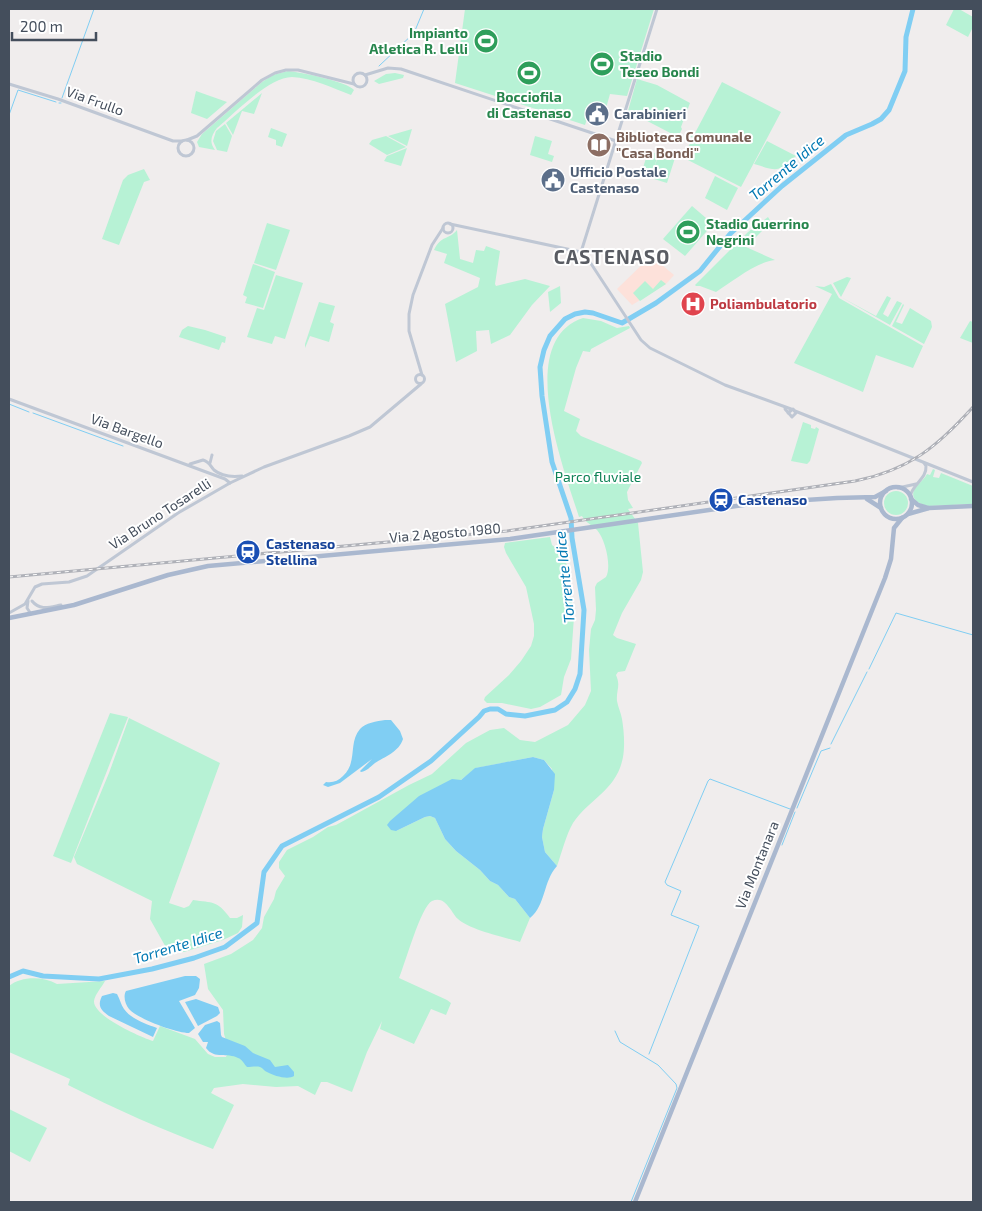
<svg xmlns="http://www.w3.org/2000/svg" width="982" height="1211" viewBox="0 0 982 1211" font-family="'Exo 2',sans-serif">
	<style>
		.medical { fill: #fde1da }
		.green { fill: #b7f2d5 }
		.water { fill: #80cef3 }
		.lines { fill: none; stroke-linecap: round; stroke-linejoin: round }
		.stream { stroke: #80cef3; stroke-width: 1 }
		.river { stroke: #80cef3; stroke-width: 5 }
		.minor { stroke: #bfc7d4; stroke-width: 3 }
		.major { stroke: #aab8cf; stroke-width: 4.5 }
		.rail-casing { stroke: #afb1b8; stroke-width: 3 }
		.rail { stroke: #fff; stroke-width: 1; stroke-dasharray: 4; stroke-linecap: butt }
		.labels { text-anchor: middle; stroke-width: 4; stroke-linejoin: round; paint-order: stroke }
		.leisure-label { font-size: 14px; font-weight: bold; fill: #27864d; stroke: #fff; text-anchor: start }
		.street-label { font-size: 14px; fill: #444e5c; stroke: #fff }
		.service-label { font-size: 14px; font-weight: bold; fill: #4e5e75; stroke: #fff; text-anchor: start }
		.education-label { font-size: 14px; font-weight: bold; fill: #785e54; stroke: #fff; text-anchor: start }
		.health-label { font-size: 14px; font-weight: bold; fill: #be3a42; stroke: #fff; text-anchor: start }
		.park-label { font-size: 14px; fill: #0f8357; stroke: #fff }
		.transit-label { font-size: 14px; font-weight: bold; fill: #164399; stroke: #fff; text-anchor: start }
		.water-label { font-size: 15px; font-style: italic; fill: #0078b3; stroke: #fff }
		.district-label { font-size: 19px; font-weight: bold; letter-spacing: 1px; fill: #595c63; stroke: #fff }
	</style>
	<rect width="100%" height="100%" fill="#f0eded"/>
	<polygon class="medical" points="651,256 674,275 666,284 632,305 617,289"/>
	<g class="green">
		<polygon points="465,9 654,9 627,96 610,94 606,108 592,104 585,125 455,83"/>
		<polygon points="954,9 959,9 973,17 973,27 968,37 946,25"/>
		<path d="M288,71C300,72 348,82 354,90L351,95C333,88 312,78 292,77C269,77 235,113 217,128C211,136 209,142 215,150L199,147L197,142L202,134L262,82L273,75Z"/>
		<polygon points="395,73 404,75 403,78 379,84 374,81 386,74"/>
		<polygon points="637,79 657,85 690,103 681,127 682,129 678,137 628,111"/>
		<polygon points="722,82 781,112 741,187 680,156 682,153 685,153 693,138 690,136 692,132 695,133"/>
		<polygon points="196,91 227,102 207,119 191,113"/>
		<polygon points="262,93 254,114 242,111 233,135 226,123"/>
		<polygon points="225,124 232,136 227,152 217,150 213,141 216,131"/>
		<polygon points="271,128 287,134 282,147 276,145 276,140 268,137"/>
		<polygon points="412,129 407,146 388,136"/>
		<polygon points="386,136 406,147 387,155 369,144 372,140"/>
		<polygon points="535,136 552,141 548,154 554,156 552,162 530,155"/>
		<path d="M767,141L796,156C777,173 778,171 754,164Z"/>
		<polygon points="407,148 401,166 384,161 387,156"/>
		<polygon points="648,151 658,154 653,172 659,153 675,158 667,183 641,175"/>
		<polygon points="144,169 150,180 144,182 119,245 102,239 123,180 128,175"/>
		<polygon points="715,176 738,188 727,210 705,198"/>
		<polygon points="692,206 713,224 685,256 663,239"/>
		<path d="M768,217L771,222L746,247L775,260C756,262 732,282 716,292L700,286H696L695,285L748,232Z"/>
		<polygon points="267,223 290,230 276,270 254,263"/>
		<path d="M457,230L460,259L473,263L476,250L484,251L486,246L500,251L495,284L496,286L525,279L550,286L532,305L510,335L491,344L489,330L476,331L477,351L456,362L445,304L478,287L480,278L444,263L447,254L434,250C441,235 449,240 457,230Z"/>
		<polygon points="253,264 275,272 263,308 245,303 247,297 243,295"/>
		<polygon points="276,275 303,283 285,339 275,336 272,344 247,337 257,308 264,310"/>
		<polygon points="847,277 851,278 841,297 876,316 887,296 891,298 883,314 888,317 897,301 902,303 890,325 841,297 833,283"/>
		<polygon points="661,280 666,284 640,301 633,293 645,281 653,289"/>
		<polygon points="831,284 839,298 923,346 913,368 876,355 863,392 794,363 832,294 815,286 824,287"/>
		<polygon points="560,286 561,303 550,312 548,292"/>
		<polygon points="319,302 335,306 330,322 334,324 329,342 310,336 305,348 305,344"/>
		<polygon points="903,304 904,305 896,322 902,324 910,308 931,321 932,327 924,344 892,326"/>
		<path d="M583,318L601,321L617,328L629,326L630,328L591,349L590,352L583,351L576,368L564,411L580,419L576,431L581,436L641,461L642,463L627,492L628,500L633,508L628,509L638,523L643,572L641,580L622,613L613,635L617,638L636,644L625,671L618,672L616,675C621,686 616,690 617,701C618,707 621,713 622,719C624,731 625,746 623,757C617,790 590,798 573,823C566,835 562,852 557,866L545,852L542,837L543,829L554,790L552,769L544,760L533,757L476,768L396,831L425,817L430,816L435,818L445,839L456,851L480,870L490,881L498,885L509,897L515,899L530,918L520,942C504,937 470,930 458,919C451,913 446,895 432,901C421,906 405,964 399,978L447,1000L451,1003L446,1015L431,1009L414,1044L380,1029L382,1021L367,1052L352,1092L327,1082H321L315,1095L298,1086L276,1087L243,1084L214,1088L211,1093L234,1105L213,1149C163,1130 115,1109 68,1085L70,1079L9,1052V986C21,976 43,976 57,984L105,981C102,987 95,994 94,1001C93,1016 140,1037 153,1041L160,1026L195,1039L208,1054L215,1057H226L229,1050L224,1034L223,1010L208,989L204,964L231,954L253,940L262,928L264,917L274,899L276,891L285,876L279,868V862L287,850L313,837L328,827L336,825L409,785L432,774L466,743L490,730L504,728L520,740L535,742L568,725L585,705L591,691L589,650L591,629L595,620L596,610L595,587L597,583L606,577C612,566 605,539 597,530C592,525 586,523 582,516L579,517C564,469 514,341 583,318Z"/>
		<polygon points="970,321 973,322 973,343 960,338"/>
		<polygon points="188,326 205,330 226,337 225,343 222,342 219,350 179,337 182,330"/>
		<polygon points="803,422 811,425 811,428 815,429 816,427 819,429 810,461 807,464 791,461"/>
		<path d="M933,469L935,470L933,477L939,478L941,473L973,486V504L929,506C921,505 910,500 914,490C916,485 924,480 927,474L930,475Z"/>
		<circle cx="896" cy="503" r="12"/>
		<polygon points="550,537 552,545 565,555 574,617 571,659 564,677 561,695 540,707 531,709 502,703 487,703 484,700 485,697 509,675 521,661 531,646 534,636 534,624 526,587 506,553 504,547 505,543"/>
		<polygon points="110,713 128,717 71,863 53,856"/>
		<path d="M129,718L220,763L169,903L184,908L189,906L193,900C213,903 217,900 230,918H237L243,915L242,927L238,933L223,940L184,952L168,951L150,919L152,901L77,864L74,857L109,773Z"/>
		<polygon points="9,1109 47,1128 30,1162 9,1151"/>
	</g>
	<g class="water">
		<path d="M385,720H391L400,731L403,739C399,752 384,757 375,763C370,767 367,771 361,772L360,771L372,759L340,783L328,787L323,785L326,782C333,783 338,781 343,776C358,762 348,743 360,729C365,723 377,721 385,720Z"/>
		<path d="M533,757L544,760L555,774L554,790L543,829L542,837L545,852L557,866C543,881 546,905 530,918L515,899L509,897L498,885L490,881L480,870L456,851L445,839L435,818L430,816L425,817L396,831L391,830L387,825L390,821L419,796L452,779L461,780L475,768Z"/>
		<path d="M185,976H196L200,979L199,988L195,995L179,1001L195,1028L189,1033C176,1033 138,1019 129,1009C125,1004 123,996 126,991Z"/>
		<path d="M113,993L117,994C120,999 121,1005 124,1009C131,1019 146,1024 157,1028L153,1037L109,1016C101,1010 97,1006 102,996Z"/>
		<polygon points="196,999 218,1007 220,1013 217,1016 198,1026 185,1002"/>
		<path d="M217,1021L220,1023L221,1035L222,1037L245,1046L253,1053L270,1060L275,1067L288,1065L294,1072V1076C288,1080 274,1076 267,1072C264,1071 263,1068 260,1067C257,1066 251,1067 247,1067C244,1064 242,1059 238,1058C227,1052 215,1060 206,1048L208,1042H203L198,1034L205,1025Z"/>
	</g>
	<g class="lines">
		<g class="stream">
			<polyline points="379,66 414,33 424,9"/>
			<polyline points="62,98 94,9"/>
			<polyline points="59,103 61,103"/>
			<polyline points="9,115 18,90 56,102"/>
			<polyline points="9,404 29,412"/>
			<polyline points="33,413 123,446"/>
			<polyline points="869,669 896,613 973,635"/>
			<polyline points="831,744 867,672"/>
			<polyline points="797,808 821,751 830,748"/>
			<polyline points="782,845 795,812"/>
			<polyline points="615,1031 620,1042 658,1065 676,1084 677,1088 631,1202"/>
			<polyline points="649,1054 699,926 671,915 681,891 667,885 665,882 708,781 710,779 790,809"/>
		</g>
		<polyline class="river" points="9,977 23,971 43,976 99,979 152,969 194,958 225,947 257,923 264,872 282,846 379,797 431,761 479,717 484,711 490,709 498,709 506,714 525,716 555,710 567,702 575,689 580,674 584,610 572,538 571,518 552,462 542,396 540,367 544,350 550,336 565,319 575,314 585,312 593,313 622,323 656,303 700,271 730,234 782,186 846,135 872,124 881,119 889,110 905,71 906,37 913,9"/>
		<g class="minor">
			<circle cx="360" cy="80" r="7"/>
			<polyline points="365,75 388,68 401,69 616,141"/>
			<polyline points="9,84 58,99 173,141 182,141"/>
			<circle cx="186" cy="148" r="8"/>
			<polyline points="187,140 197,136 262,80 275,73 286,70 298,70 354,84"/>
			<circle cx="448" cy="228" r="5"/>
			<polyline points="450,224 581,252 586,256 641,340 650,348 725,385 791,409"/>
			<polyline points="581,252 657,9"/>
			<circle cx="420" cy="379" r="4.5"/>
			<polyline points="422,375 409,331 409,314 413,295 432,245 443,228"/>
			<polyline points="9,399 225,479 230,483"/>
			<polyline points="785,409 792,417 796,413 793,409 788,413"/>
			<polyline points="795,411 973,482"/>
			<polyline points="210,463 212,455"/>
			<path d="M190,464L203,460C210,462 210,466 214,470C221,476 233,477 242,476"/>
			<polyline points="898,488 916,484"/>
			<path d="M910,497C912,484 927,479 926,466L924,463"/>
			<polyline points="28,601 27,608 31,614"/>
			<path d="M32,601C40,611 50,607 61,605"/>
			<polyline points="9,613 25,604 35,587 42,584 69,582 87,576 178,513 230,483 264,467 349,436 370,427 421,384"/>
		</g>
		<g class="major">
			<circle cx="896" cy="503" r="16"/>
			<polyline points="867,499 881,508"/>
			<polyline points="911,499 918,505 928,508"/>
			<polyline points="908,514 929,508 973,506"/>
			<polyline points="9,618 74,605 168,575 208,566 510,539 757,503 837,498 875,497 886,491"/>
			<polyline points="635,1202 885,578 891,559 894,528 902,518"/>
		</g>
		<defs>
			<path id="rail" d="M9,577L507,531L855,481C909,470 937,447 973,407"/>
		</defs>
		<use href="#rail" class="rail-casing"/>
		<use href="#rail" class="rail"/>
	</g>
	<defs>
		<symbol id="stadium-disc" viewBox="-11 -11 22 22"><circle r="9.5" fill="#2e9e5b" stroke="#fff"/><path d="M0-5a6.5 5 0 1 0 0 10a6.5 5 0 1 0 0-10ZM-3.5-1.8h7v3.6h-7Z" fill="#fff"/></symbol>
		<symbol id="civic-disc" viewBox="-11 -11 22 22"><circle r="9.5" fill="#5c6f8a" stroke="#fff"/><path d="M-.6-6.5H3V-4.5H.6V-3L4-1V1h2V6H-6V1h2V-1L-.6-3ZM-1.2 2.5V6h2.4V2.5Z" fill="#fff"/></symbol>
		<symbol id="library-disc" viewBox="-11 -11 22 22"><circle r="9.5" fill="#8d6e63" stroke="#fff"/><path d="M-6-4Q-3-5.5-.7-3.5V5Q-3 3-6 4ZM6-4Q3-5.5 .7-3.5V5Q3 3 6 4Z" fill="#fff"/></symbol>
		<symbol id="hospital-disc" viewBox="-11 -11 22 22"><circle r="9.5" fill="#e0444e" stroke="#fff"/><path d="M-5-5h3v3.5h4V-5h3V5h-3V1.5h-4V5h-3Z" fill="#fff"/></symbol>
		<symbol id="station-disc" viewBox="-11 -11 22 22"><circle r="9.5" fill="#1a4fb4" stroke="#fff"/><path d="M-3-6H3Q5-6 5-4V2Q5 4 3 4L4.5 6H3L1.5 4h-3L-3 6H-4.5L-3 4Q-5 4-5 2V-4Q-5-6-3-6ZM-3.5-4v3h7v-3ZM-3.5 1v1.5H-2V1ZM2 1v1.5H3.5V1Z" fill="#fff"/></symbol>
	</defs>
	<g fill-rule="evenodd">
		<use href="#stadium-disc" x="472" y="27" width="28" height="28"/>
		<use href="#stadium-disc" x="588" y="50" width="28" height="28"/>
		<use href="#stadium-disc" x="515" y="59" width="28" height="28"/>
		<use href="#civic-disc" x="583" y="100" width="28" height="28"/>
		<use href="#library-disc" x="585" y="131" width="28" height="28"/>
		<use href="#civic-disc" x="539" y="166" width="28" height="28"/>
		<use href="#stadium-disc" x="674" y="218" width="28" height="28"/>
		<use href="#hospital-disc" x="679" y="290" width="28" height="28"/>
		<use href="#station-disc" x="707" y="486" width="28" height="28"/>
		<use href="#station-disc" x="234" y="538" width="28" height="28"/>
	</g>
	<g class="labels">
		<g class="leisure-label">
			<text x="468" y="38" text-anchor="end">Impianto<tspan x="468" dy="16">Atletica R. Lelli</tspan></text>
			<text x="620" y="61">Stadio<tspan x="620" dy="16">Teseo Bondi</tspan></text>
			<text x="529" y="102" text-anchor="middle">Bocciofila<tspan x="529" dy="16">di Castenaso</tspan></text>
			<text x="706" y="229">Stadio Guerrino<tspan x="706" dy="16">Negrini</tspan></text>
		</g>
		<g class="street-label">
			<text transform="translate(95 101) rotate(20)" y="5">Via Frullo</text>
			<text transform="translate(127 431) rotate(20)" y="5">Via Bargello</text>
			<text transform="translate(160 514) rotate(-33)" y="5">Via Bruno Tosarelli</text>
			<text transform="translate(445 533) rotate(-5)" y="5">Via 2 Agosto 1980</text>
			<text transform="translate(757 865) rotate(-68)" y="5">Via Montanara</text>
		</g>
		<g class="service-label">
			<text x="614" y="119">Carabinieri</text>
			<text x="570" y="177">Ufficio Postale<tspan x="570" dy="16">Castenaso</tspan></text>
		</g>
		<g class="education-label">
			<text x="616" y="142">Biblioteca Comunale<tspan x="616" dy="16">"Casa Bondi"</tspan></text>
		</g>
		<g class="health-label">
			<text x="710" y="309">Poliambulatorio</text>
		</g>
		<g class="park-label">
			<text x="598" y="482">Parco fluviale</text>
		</g>
		<g class="transit-label">
			<text x="738" y="505">Castenaso</text>
			<text x="266" y="549">Castenaso<tspan x="266" dy="16">Stellina</tspan></text>
		</g>
		<g class="water-label">
			<text transform="translate(787 168) rotate(-40)" y="5">Torrente Idice</text>
			<text transform="translate(565 577) rotate(-96)" y="5">Torrente Idice</text>
			<text transform="translate(178 946) rotate(-17)" y="5">Torrente Idice</text>
		</g>
		<g class="district-label">
			<text x="612" y="264">CASTENASO</text>
		</g>
	</g>
	<rect width="982" height="1211" fill="none" stroke="#444e5c" stroke-width="20"/>
	<path d="M12 32v8h84v-8" fill="none" stroke="#444e5c" stroke-width="2.5"/>
	<text x="20" y="32" font-size="15" fill="#444e5c" stroke="#ffffff" stroke-width="4" paint-order="stroke">200 m</text>
</svg>
